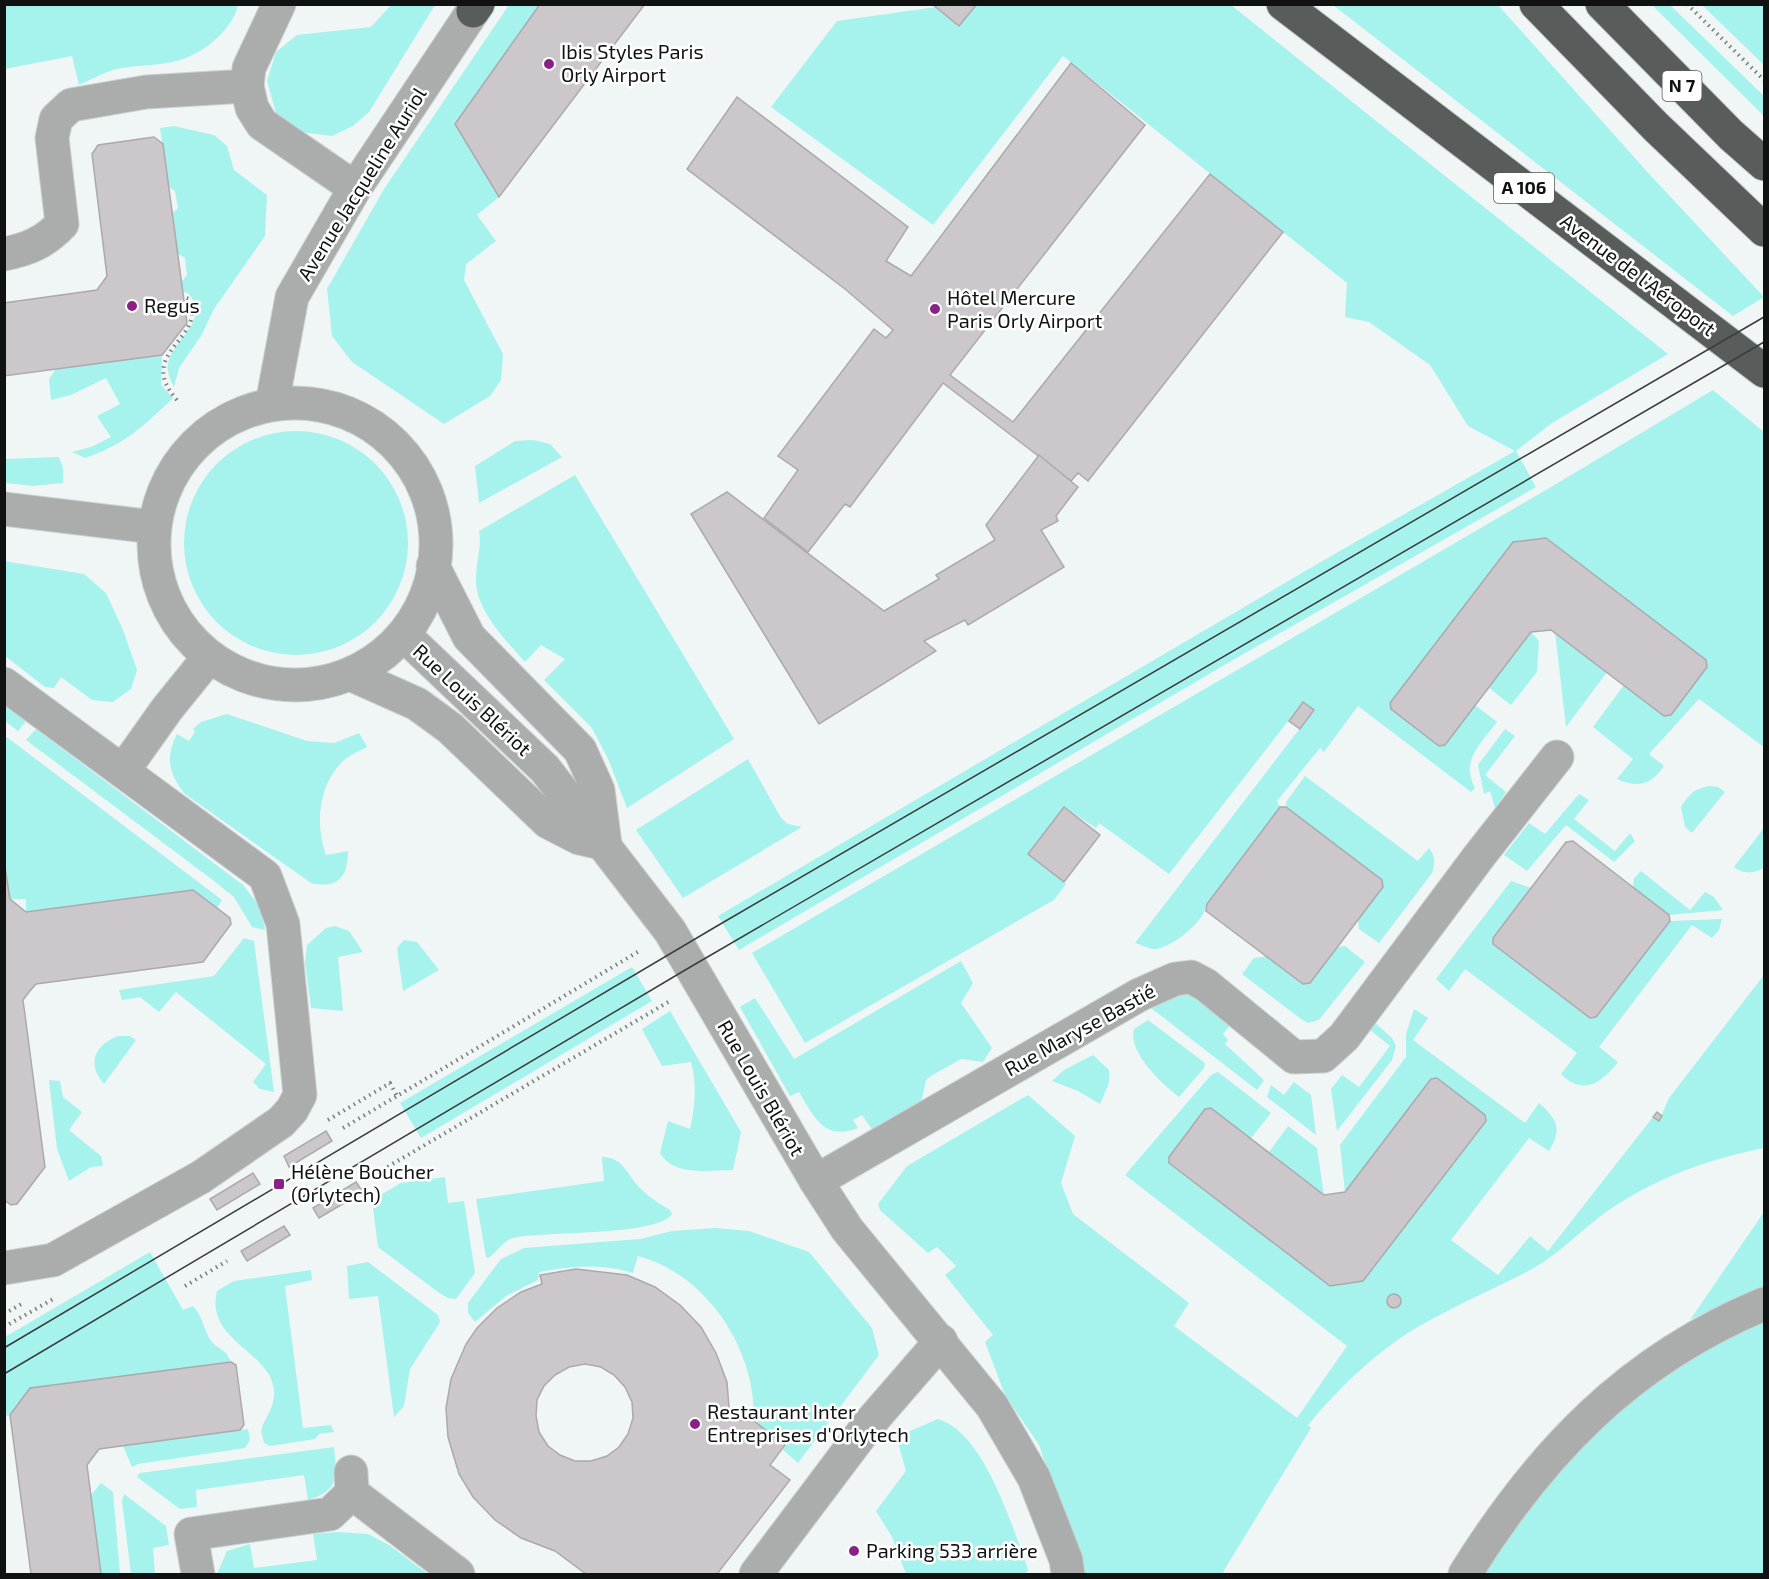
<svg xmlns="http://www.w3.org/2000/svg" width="1769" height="1579" viewBox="0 0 1769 1579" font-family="'Exo 2',sans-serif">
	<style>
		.green { fill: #a6f2ed }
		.building { fill: #cbc7ca; stroke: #aca9ac; stroke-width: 1.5; fill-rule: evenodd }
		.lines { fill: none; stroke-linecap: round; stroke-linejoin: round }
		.minor-casing { stroke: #ccd2d1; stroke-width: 35 }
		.highway-casing { stroke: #ccd2d1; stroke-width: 35 }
		.path { stroke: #787c7b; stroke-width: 4; stroke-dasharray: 1.5 4.5; stroke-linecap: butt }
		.minor { stroke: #abadad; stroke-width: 33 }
		.highway { stroke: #585d5c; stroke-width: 33 }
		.tram { stroke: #393c3b; stroke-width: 1.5 }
		.poi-dot { fill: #892187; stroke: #fff; stroke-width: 2 }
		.labels { text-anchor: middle; stroke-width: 5; stroke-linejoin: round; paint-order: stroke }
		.shield { fill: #fff; stroke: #585958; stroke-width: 1.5 }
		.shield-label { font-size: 18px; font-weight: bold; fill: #101211 }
		.poi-label { font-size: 20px; fill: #101211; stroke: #fff; text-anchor: start }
		.street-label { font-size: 20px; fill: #101211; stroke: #fff }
	</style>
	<rect width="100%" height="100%" fill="#f0f6f5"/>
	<g class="green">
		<path d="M5,4H238V5C232,32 199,57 172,62C154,66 135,65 117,69C104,72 91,80 79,85L72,56L5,69Z"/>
		<polygon points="977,4 1231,5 1668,354 1552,423 1516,451 1536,487 1233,660 739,950 718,916 1331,556 1515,451 1468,426 1430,365 1369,322 1345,317 1347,283 1063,56 933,225 771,107 837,21 936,7 959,26"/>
		<polygon points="391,5 435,5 369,112 353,126 332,136 301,132 276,113 267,81 276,52 297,35 371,27"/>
		<polygon points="509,5 540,5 456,124 499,197 477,215 496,241 466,264 464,280 503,354 501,380 490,396 444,424 352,362 332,336 327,289 384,189"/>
		<polygon points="1333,5 1498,5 1651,176 1764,297 1733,316"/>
		<polygon points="1652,5 1670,5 1764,96 1764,116"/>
		<polygon points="1702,5 1764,5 1764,65"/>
		<path d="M174,126L214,135L227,146L234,170L267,195L265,236L214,309L201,336L179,368L174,387C170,378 165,370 169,360C177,336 211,319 188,293L183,292L181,282L187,275L185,258L178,254L172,214L178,208L175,191L169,187L160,128Z"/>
		<path d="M162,355L161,385L173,398C144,426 124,445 85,458L72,452L91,447L111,437L97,416L120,404L106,378L71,395L51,400L49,379L56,369Z"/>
		<path d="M1713,390L1764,432V747L1699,699L1649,754L1664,766C1652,784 1638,789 1617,779L1633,759L1593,727L1624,685L1671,715L1707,667L1706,660L1546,538L1513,542L1390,703L1391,709L1439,746L1445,745L1475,705L1497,722C1481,743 1460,761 1475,788L1471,792L1358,706L1324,752L1320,748L1277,801L1280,807L1207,904C1205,921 1171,949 1154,949C1148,949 1140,944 1135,943L1314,710L1303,702L1169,874L1099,823L1096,828L1064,807L1028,854L1066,884L1054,900L805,1043L752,953L1551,487Z"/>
		<circle cx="296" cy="543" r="112"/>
		<polygon points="533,440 550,444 562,457 479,503 475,466 515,441"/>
		<polygon points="59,457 63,468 63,483 33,486 5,483 5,459"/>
		<path d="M575,475L734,739L627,808L609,761L592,728L544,680L565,659L541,645L525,662C505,639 475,610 476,578C476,562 482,547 479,531Z"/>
		<polygon points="4,561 84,574 106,593 123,630 137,670 131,689 113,702 92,700 61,677 54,688 45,687 5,656"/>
		<polygon points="1531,632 1539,641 1537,672 1511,705 1489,688"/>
		<polygon points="1555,632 1607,672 1566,727"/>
		<polygon points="4,704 26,721 18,731 5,721"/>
		<path d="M227,714L307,741L334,743L359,733L367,747C359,751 348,756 342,762C318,786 315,824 326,855L348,851C348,878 337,889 311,883L185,794C169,775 165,757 177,734L189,741L195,732L193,729L201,722Z"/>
		<polygon points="36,729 243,885 260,907 265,930 252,927 234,897 214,881 26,740"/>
		<polygon points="1505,729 1515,736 1485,775 1506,792 1495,808 1490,791 1484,794 1478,765"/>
		<polygon points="4,735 222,900 217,908 193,890 26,912 26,899 10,899 4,861"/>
		<polygon points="748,759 781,818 788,824 802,827 683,898 636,830"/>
		<path d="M1305,776L1418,861L1429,848C1436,857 1435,863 1432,873L1379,943L1359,929L1358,920L1383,887L1382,880L1286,807V802Z"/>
		<path d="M1709,786L1718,787L1725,792L1692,833L1685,827L1681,807C1689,794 1694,789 1709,786Z"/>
		<polygon points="1579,794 1589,800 1574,819 1615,851 1630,833 1635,841 1614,862 1566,825 1527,871 1504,855 1529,823 1545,834"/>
		<path d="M1764,828V868C1754,873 1744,875 1734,867Z"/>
		<polygon points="1641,871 1690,910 1705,892 1714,897 1723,910 1669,915 1633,887 1634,878"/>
		<path d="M1511,881L1531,888L1493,937V944L1590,1018L1596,1017L1670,921L1722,919L1719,930L1712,938L1692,925L1599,1047L1618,1062C1602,1083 1583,1096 1561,1074L1577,1053L1465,969L1449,991L1436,979Z"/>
		<polygon points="335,926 349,931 363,952 338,957 343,1011 311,1008 305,962 307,945 326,928"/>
		<polygon points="244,938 254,941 274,1092 260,1089 253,1082 266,1064 176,992 159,1012 140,997 122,1000 119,990 214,976"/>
		<polygon points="404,940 417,942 439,970 403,991 397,948"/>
		<polygon points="1345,946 1365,962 1319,1020 1308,1023 1301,1019 1242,974 1254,958"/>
		<path d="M961,961L973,983L961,1003L992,1048L983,1062L961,1059L931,1076L926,1080L921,1103L873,1131L862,1115L853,1120L858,1128C824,1141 815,1118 799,1092L790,1096L740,1007L755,998L794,1059Z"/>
		<polygon points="632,967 652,1001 421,1138 400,1103"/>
		<path d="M1764,975V1148C1706,1160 1655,1178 1606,1212C1581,1230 1560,1253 1534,1268C1492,1290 1448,1308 1408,1333C1371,1357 1336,1391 1308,1425L1311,1428L1223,1572L1226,1574H1084L1039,1445L1005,1395L985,1342L993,1335L945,1275L956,1266L937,1247L928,1253L880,1210L878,1204L907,1166L1028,1095L1075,1136L1061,1183L1073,1214L1189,1303L1174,1326L1297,1418L1347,1346L1125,1175L1211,1075L1218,1072L1271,1113L1251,1138L1211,1108L1205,1109L1169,1157V1163L1330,1286L1363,1281L1486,1121L1485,1115L1437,1078L1431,1079L1345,1192L1340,1145L1406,1057V1034L1414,1009L1428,1018L1413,1040L1525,1123L1539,1103C1558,1120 1562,1129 1549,1151L1529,1138L1451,1240L1498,1275L1530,1236L1548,1251L1653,1117L1659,1121L1669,1098Z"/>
		<path d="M1175,994C1199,993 1213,1010 1230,1025L1223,1034L1228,1040L1225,1044L1264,1080L1257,1090L1151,1008Z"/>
		<path d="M670,1011L741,1132L733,1170C709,1170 674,1177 660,1153L668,1121L690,1129C695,1106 697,1085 691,1062L662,1066L642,1029Z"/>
		<path d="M1148,1020L1205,1063L1204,1068L1179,1097C1163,1085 1127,1052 1134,1029Z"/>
		<polygon points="1375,1023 1392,1038 1396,1046 1392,1060 1337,1131 1331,1089 1342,1075 1359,1087 1390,1046 1370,1030"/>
		<path d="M118,1036H130L136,1040L104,1084C86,1063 95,1045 118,1036Z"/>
		<polygon points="1093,1055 1109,1070 1109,1083 1100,1104 1078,1091 1052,1081 1064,1070"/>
		<polygon points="49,1080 60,1081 63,1097 82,1112 69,1130 101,1156 103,1166 91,1167 69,1181 57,1149"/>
		<polygon points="1294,1082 1311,1095 1316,1135 1267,1097 1271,1085 1284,1095"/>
		<polygon points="1288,1126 1317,1148 1324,1195 1269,1152"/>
		<path d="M602,1157C623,1156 628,1177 642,1190C650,1198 660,1204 670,1210L672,1214C659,1236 543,1231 513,1238C503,1241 497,1252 488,1258L486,1257L476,1199L604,1181Z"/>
		<polygon points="445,1177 448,1203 464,1201 475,1273 456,1299 448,1298 438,1292 378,1247 372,1200 401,1183"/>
		<polygon points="1764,1212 1764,1289 1737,1297 1690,1320"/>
		<path d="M715,1228L749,1231L809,1252L872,1328L879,1355L798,1463L782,1449L785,1445L754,1421C756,1350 708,1275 638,1256L633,1273C600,1263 572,1266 539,1272L538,1280L506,1296L475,1322L468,1313V1303L501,1259L524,1248L640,1239L672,1231Z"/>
		<path d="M150,1252L183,1310L193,1306C203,1316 203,1329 211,1341C218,1350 225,1347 231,1362L30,1388L10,1415L5,1416V1337Z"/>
		<polygon points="368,1262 438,1315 440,1322 410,1369 404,1406 394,1417 378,1296 349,1299 347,1266"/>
		<path d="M311,1270L312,1280L285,1286L303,1428L331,1425L334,1432L319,1434L315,1439L270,1446L264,1443L261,1431C264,1418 273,1411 274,1396C277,1352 204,1343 217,1291L234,1281Z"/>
		<path d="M1764,1313V1574H1482C1530,1496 1587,1420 1665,1368C1696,1347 1732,1331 1764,1313Z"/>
		<path d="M938,1419C984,1432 1012,1526 1028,1569L1026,1574H906L892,1537L876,1511L906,1471L899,1446L903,1434Z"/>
		<polygon points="248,1429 250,1440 245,1448 138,1464 132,1467 123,1446"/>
		<path d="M334,1447C337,1476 340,1490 308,1500L304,1475L196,1490L197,1507L180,1509L137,1477L140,1473Z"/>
		<polygon points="101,1483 113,1492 120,1574 101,1574 91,1495"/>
		<polygon points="124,1494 166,1526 169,1545 153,1548 155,1574 131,1574 122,1501"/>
		<polygon points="338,1532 368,1534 389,1545 428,1574 217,1574 227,1551 250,1544 254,1568 317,1560 313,1534"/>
	</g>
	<g class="building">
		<polygon points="540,4 645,4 499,197 455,124"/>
		<polygon points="932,4 977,4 959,26"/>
		<polygon points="1071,63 1145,125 950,375 1013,422 1210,174 1283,232 1088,481 1078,473 1071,481 943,383 850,507 845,504 808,552 764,518 798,470 778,456 874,329 886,338 893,330 845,289 687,169 737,97 908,227 886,261 911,276"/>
		<polygon points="154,137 163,144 187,323 162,355 4,376 4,303 97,290 107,276 92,154 98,145"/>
		<polygon points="1039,455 1078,487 1056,516 1058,521 1041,530 1064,567 968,625 965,620 924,641 936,651 819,724 691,514 727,492 884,611 939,579 936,575 995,540 986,525"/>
		<polygon points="1546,538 1706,660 1707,667 1671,715 1664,716 1551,630 1531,632 1445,745 1439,746 1391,709 1390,703 1513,542"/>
		<polygon points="1303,702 1314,710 1300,729 1289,721"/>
		<polygon points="1064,807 1100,835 1064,882 1028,854"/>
		<polygon points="1280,807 1286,807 1382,880 1383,887 1310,983 1303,984 1206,911 1207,904"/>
		<polygon points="1573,841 1669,915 1670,921 1596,1017 1590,1018 1493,944 1493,938 1566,842"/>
		<polygon points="4,861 10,899 26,912 193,890 230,918 231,924 203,962 36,984 29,992 23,1000 45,1167 17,1204 11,1205 4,1200"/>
		<polygon points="1437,1078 1485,1115 1486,1121 1363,1281 1330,1286 1169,1163 1169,1157 1205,1109 1211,1108 1324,1195 1345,1192 1431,1079"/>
		<polygon points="1657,1112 1662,1116 1659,1121 1653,1117"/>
		<polygon points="326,1131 332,1141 289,1167 284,1156"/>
		<polygon points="253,1173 260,1184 217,1210 210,1199"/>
		<polygon points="356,1182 363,1192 319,1218 313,1208"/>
		<polygon points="284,1226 290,1235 247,1261 241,1251"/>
		<path d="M576,1269L627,1275L655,1287L680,1305L701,1327L716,1353L727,1382L730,1420L754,1421L785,1445L770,1465L790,1480L717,1574H586L555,1551L521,1538L495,1520L473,1497L459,1474L448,1437L446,1408L451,1379L466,1344L477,1328L497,1308L521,1292L542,1284L540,1275ZM585,1364L601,1367L614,1375L625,1387L632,1402L633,1418L628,1434L619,1447L607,1456L591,1461H575L560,1455L548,1446L539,1432L536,1416L537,1400L544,1386L555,1375L569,1367Z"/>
		<circle cx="1394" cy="1301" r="7"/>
		<polygon points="231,1362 236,1365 244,1425 240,1430 99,1449 87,1465 101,1574 31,1574 10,1415 30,1388"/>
	</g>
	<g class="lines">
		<defs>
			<g id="minor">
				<polyline points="247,86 252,108 262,124 355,188"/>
				<path d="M4,254C29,249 45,242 62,224L52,138L56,119L71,105L146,92L247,86L249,68L279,4"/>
				<circle cx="295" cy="544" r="141"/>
				<polyline points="272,404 292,297 355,188 473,11"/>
				<polyline points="4,509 154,527"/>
				<polyline points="404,635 545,769 670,931 816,1181 847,1229 992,1406 1034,1478 1066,1560 1068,1574"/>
				<polyline points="352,675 417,704 450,728 548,822 579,838 605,844 598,790 580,750 469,637 433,566"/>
				<polyline points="4,684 265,876 283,924 300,1095 292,1110 281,1122 201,1177 53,1260 4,1268"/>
				<polyline points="123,771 167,709 209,657"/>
				<polyline points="816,1181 1139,995 1175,979 1191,977 1206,985 1294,1057 1323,1056 1344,1037 1480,855 1557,757"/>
				<polyline points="351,1472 352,1493 458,1574"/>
				<polyline points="198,1574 191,1534 330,1514 352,1493"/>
				<polyline points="756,1574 869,1424 941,1341"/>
				<path d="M1465,1574C1541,1452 1629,1360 1764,1304"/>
			</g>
			<g id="highway">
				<polyline points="1283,4 1764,371"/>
				<polyline points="1536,4 1656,127 1764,230"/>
				<polyline points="1602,4 1731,135 1764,164"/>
				<polyline points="473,11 478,4"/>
			</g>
		</defs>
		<use href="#minor" class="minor-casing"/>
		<use href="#highway" class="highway-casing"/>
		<g class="path">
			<polyline points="1687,4 1764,80"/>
			<path d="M177,400C134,352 208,339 189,299L183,297"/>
			<polyline points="328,1120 390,1083 397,1096 641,950"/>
			<polyline points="343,1128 397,1096"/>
			<polyline points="372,1176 670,1001"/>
			<polyline points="185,1286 227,1261"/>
			<polyline points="4,1314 23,1303"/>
			<polyline points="4,1327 55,1298"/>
		</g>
		<use href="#minor" class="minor"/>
		<use href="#highway" class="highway"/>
		<g class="tram">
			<polyline points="4,1348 717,926 1764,317"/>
			<polyline points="4,1374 692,966 1764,342"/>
		</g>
	</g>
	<g class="poi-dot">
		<circle cx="549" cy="64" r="6"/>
		<circle cx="132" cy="306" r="6"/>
		<circle cx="935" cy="309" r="6"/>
		<rect x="273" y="1178" width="12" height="12" rx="3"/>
		<circle cx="695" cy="1424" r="6"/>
		<circle cx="854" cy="1551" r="6"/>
	</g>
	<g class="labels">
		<g class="shield">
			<rect x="1662.5" y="71" width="39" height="30" rx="4.5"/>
			<rect x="1494" y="173" width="60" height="30" rx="4.5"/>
		</g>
		<g class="shield-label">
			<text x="1682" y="92">N 7</text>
			<text x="1524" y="194">A 106</text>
		</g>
		<g class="poi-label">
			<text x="561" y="59">Ibis Styles Paris<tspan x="561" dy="23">Orly Airport</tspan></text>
			<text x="947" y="305">Hôtel Mercure<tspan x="947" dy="23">Paris Orly Airport</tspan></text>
			<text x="144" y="313">Regus</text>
			<text x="291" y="1179">Hélène Boucher<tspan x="291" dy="23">(Orlytech)</tspan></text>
			<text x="707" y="1419">Restaurant Inter<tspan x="707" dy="23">Entreprises d'Orlytech</tspan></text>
			<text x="866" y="1558">Parking 533 arrière</text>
		</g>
		<g class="street-label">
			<text transform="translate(362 184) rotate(-58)" y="7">Avenue Jacqueline Auriol</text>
			<text transform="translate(1638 275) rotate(37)" y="7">Avenue de l'Aéroport</text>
			<text transform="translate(472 700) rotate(43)" y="7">Rue Louis Blériot</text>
			<text transform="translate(1080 1030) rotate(-29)" y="7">Rue Maryse Bastié</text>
			<text transform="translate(761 1088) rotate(60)" y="7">Rue Louis Blériot</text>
		</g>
	</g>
	<rect width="1769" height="1579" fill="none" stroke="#101211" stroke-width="12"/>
</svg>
